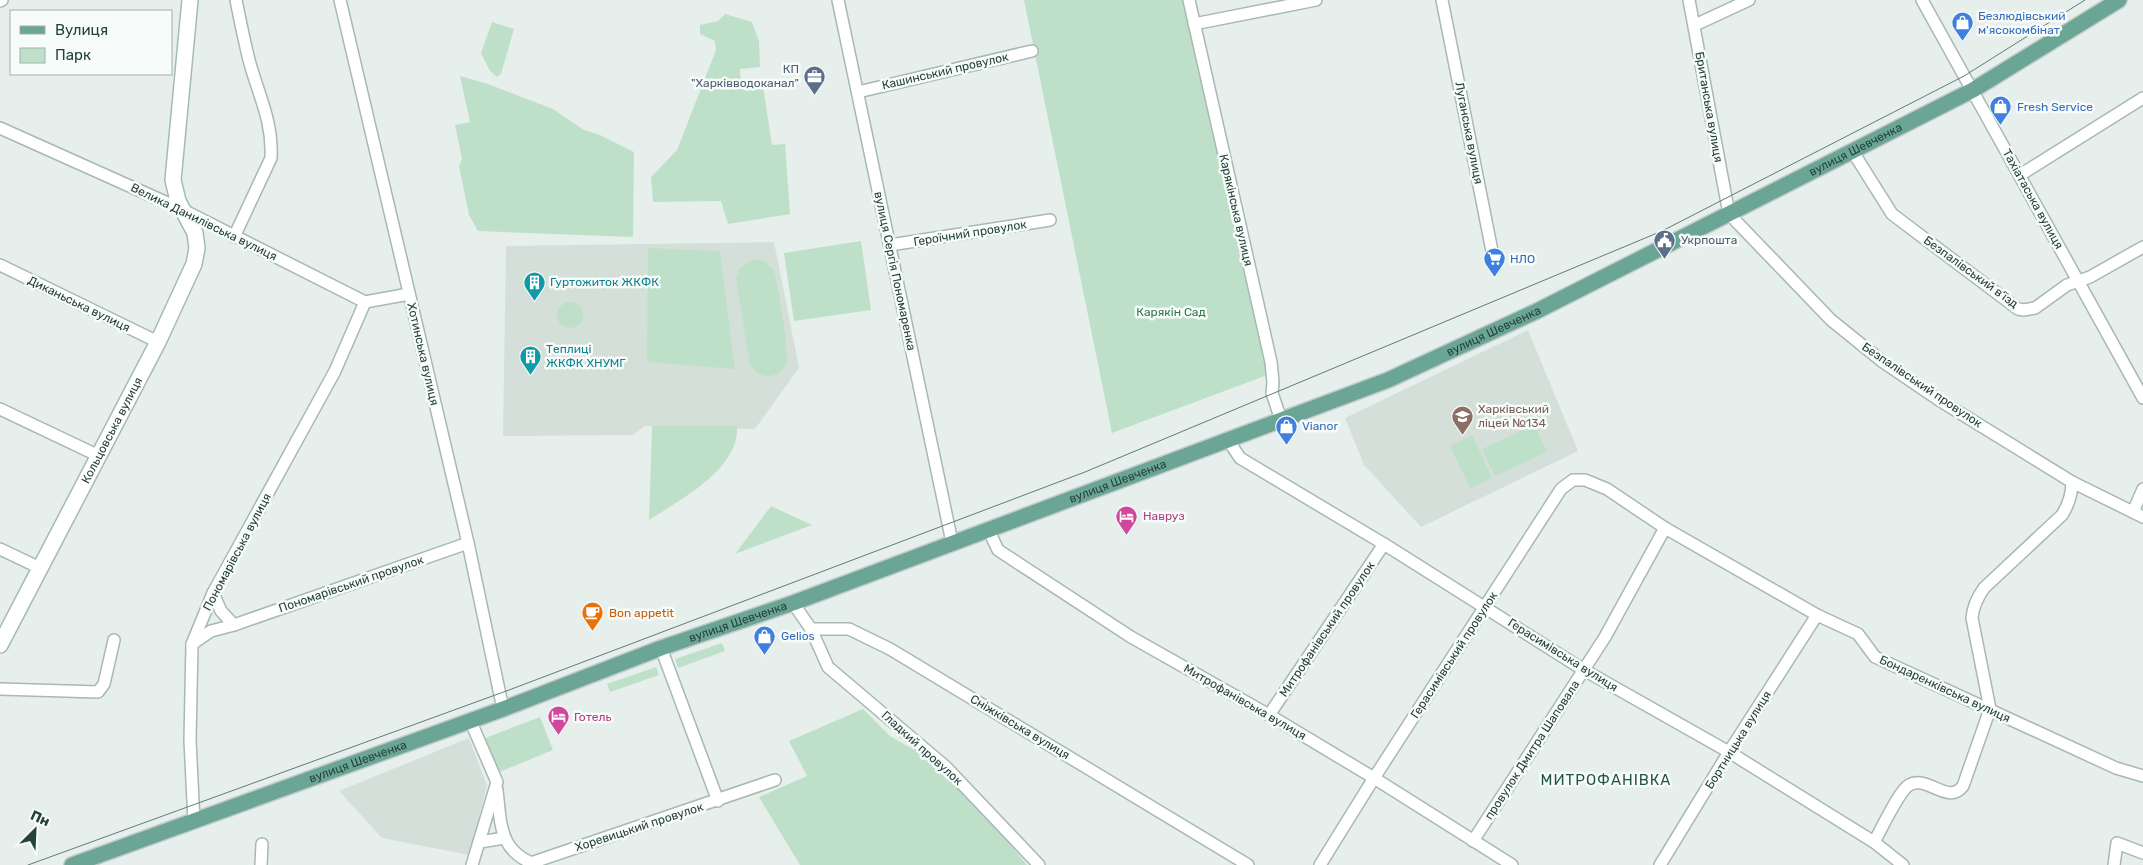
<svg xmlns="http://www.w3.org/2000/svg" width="2143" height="865" viewBox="0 0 2143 865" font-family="Rubik,sans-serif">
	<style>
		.built { fill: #d4dfda }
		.green { fill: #bfe0c8 }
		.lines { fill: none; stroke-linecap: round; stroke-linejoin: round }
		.street-casing { stroke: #a8b8b2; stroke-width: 14 }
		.secondary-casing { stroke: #a4bbb3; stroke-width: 18 }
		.primary-casing { stroke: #c2cac8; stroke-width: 18 }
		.street { stroke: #fff; stroke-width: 11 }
		.secondary { stroke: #fff; stroke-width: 15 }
		.primary { stroke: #6aa596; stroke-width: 15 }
		.tram { stroke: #5f7d75; stroke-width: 1 }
		.labels { text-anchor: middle; stroke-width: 5; stroke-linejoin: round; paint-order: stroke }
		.shop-label { font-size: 12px; fill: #366cbe; stroke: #f7fbf9; text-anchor: start }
		.service-label { font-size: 12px; fill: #4e5e75; stroke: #f7fbf9; text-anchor: end }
		.street-label { font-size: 12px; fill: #24423a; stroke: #f7fbf9 }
		.culture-label { font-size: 12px; fill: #0d838f; stroke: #f7fbf9; text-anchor: start }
		.park-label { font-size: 12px; fill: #2d7a4b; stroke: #f7fbf9 }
		.education-label { font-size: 12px; fill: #785e54; stroke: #f7fbf9; text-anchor: start }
		.hotel-label { font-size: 12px; fill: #b23c85; stroke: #f7fbf9; text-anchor: start }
		.food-label { font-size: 12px; fill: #c56008; stroke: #f7fbf9; text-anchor: start }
		.quarter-label { font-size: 15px; letter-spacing: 1px; fill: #1f5548; stroke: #f7fbf9 }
	</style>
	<rect width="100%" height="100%" fill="#e6efeb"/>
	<g class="built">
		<polygon points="774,242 799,368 755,429 645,426 633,435 503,436 506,246"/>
		<polygon points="1528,330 1578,451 1421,527 1364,465 1345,418"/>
		<polygon points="469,738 487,786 469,855 382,838 339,791"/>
	</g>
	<g class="green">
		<polygon points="1024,0 1185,0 1270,374 1112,433"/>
		<polygon points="725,14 752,22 759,41 760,67 740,69 741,88 763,86 772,145 785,144 790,214 728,224 721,201 653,202 651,177 677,150 716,50 715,41 700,34 700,25 718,21"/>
		<polygon points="492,22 514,29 501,74 497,77 490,71 481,53"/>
		<polygon points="460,76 488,84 553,109 584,130 600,135 634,152 633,237 478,231 469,215 459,166 462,159 455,125 470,122"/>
		<polygon points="861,241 871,310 794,321 784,253"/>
		<polygon points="648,248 720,251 735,369 647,362"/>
		<path d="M753,259L765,261L774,271C778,284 790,353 786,363C784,371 776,376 768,376C760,376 754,371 750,364L736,279L740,268Z"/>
		<circle cx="570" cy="315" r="13"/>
		<polygon points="1534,425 1547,452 1495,476 1482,449"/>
		<path d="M652,426H737C740,469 680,500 649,520Z"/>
		<polygon points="1472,435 1492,478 1470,488 1450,446"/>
		<polygon points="771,506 812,525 735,554"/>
		<polygon points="722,643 725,651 678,668 675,659"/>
		<polygon points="656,667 659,675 610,692 607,684"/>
		<polygon points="863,709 890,736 935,762 976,803 1027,865 800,865 759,797 807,776 789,741"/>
		<polygon points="540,717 553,750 497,773 483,739"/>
	</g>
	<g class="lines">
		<defs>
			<g id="street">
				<polyline points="340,0 468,543 503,709"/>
				<polyline points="838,0 952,542"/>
				<polyline points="1189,0 1271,362 1273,382 1272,393 1281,420"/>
				<polyline points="1442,0 1495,266"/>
				<polyline points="1689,0 1729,214 1831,320 1883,362 1939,400 2072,482 2143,517"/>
				<polyline points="1922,0 2143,398"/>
				<polyline points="0,1 2,0"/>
				<polyline points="1194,24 1316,0"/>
				<polyline points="1695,25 1749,0"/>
				<polyline points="858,92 1032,51"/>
				<polyline points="0,128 183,210 365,302 409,294"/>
				<polyline points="1853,152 1892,214 2018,309 2024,310 2035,308 2067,285 2090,277 2143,247"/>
				<polyline points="2020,175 2143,98"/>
				<path d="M234,237L271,158C273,121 258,94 249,60C244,40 240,20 236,0"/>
				<polyline points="890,245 1050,220"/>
				<polyline points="0,265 158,342"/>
				<polyline points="0,409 99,456"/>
				<polyline points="1228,440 1240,458 1384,544 1584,670 1729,752 1874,842 1903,865"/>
				<polyline points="2133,512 2143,489"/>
				<polyline points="988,529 998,550 1131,637 1269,715 1374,778 1512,865"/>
				<polyline points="0,549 40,568"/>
				<polyline points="213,593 221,611 234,625"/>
				<polyline points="793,603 811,629 849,629 890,649 1248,865"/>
				<polyline points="811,629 828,667 946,767 1039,865"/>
				<polyline points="192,644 211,631 234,625 468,543"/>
				<polyline points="661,648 718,801"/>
				<polyline points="0,689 98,692 104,684 114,640"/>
				<polyline points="1269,715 1384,544"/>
				<polyline points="470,720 497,782 472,865"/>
				<path d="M497,790C501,825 499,852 537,865"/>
				<polyline points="194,822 190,740 192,644 213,593 335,371 365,302"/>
				<polyline points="1473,841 1605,637 1665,528"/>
				<polyline points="480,842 504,838"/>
				<path d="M1874,842C1881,830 1899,791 1909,785C1927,774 1948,806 1963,786L1990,709L1972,618C1973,606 1977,598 1984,588L2062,515C2069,504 2072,495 2072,482"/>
				<polyline points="531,863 775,780"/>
				<polyline points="261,865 262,844"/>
				<polyline points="1320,865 1374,778 1561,489 1573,480 1585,480 1607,489 1665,528 1817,615 1858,634 1875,657 2116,768 2143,776"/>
				<polyline points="1660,865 1729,752 1817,615"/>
				<polyline points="2114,865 2117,843 2143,853"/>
			</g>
			<g id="secondary">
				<path id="s1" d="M0,645L158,342L194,264L197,248L195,233L178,201L173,180L190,0"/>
			</g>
			<g id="primary">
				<path id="s2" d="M72,865L503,709L661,648L793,603L1388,380L1537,311L1973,90L2119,0"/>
			</g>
		</defs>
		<use href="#street" class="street-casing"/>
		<use href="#secondary" class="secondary-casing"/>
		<use href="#primary" class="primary-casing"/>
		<use href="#street" class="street"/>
		<use href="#secondary" class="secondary"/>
		<use href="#primary" class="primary"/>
		<polyline class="tram" points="28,865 509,690 1085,472 1662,231 1964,76 2085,0"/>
	</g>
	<defs>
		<symbol id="shop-pin" viewBox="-11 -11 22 30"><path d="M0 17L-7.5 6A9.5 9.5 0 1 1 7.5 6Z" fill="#3f7fe0" stroke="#f7fbf9"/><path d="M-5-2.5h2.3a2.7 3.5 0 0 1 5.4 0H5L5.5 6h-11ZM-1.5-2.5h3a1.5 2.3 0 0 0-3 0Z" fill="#fff"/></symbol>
		<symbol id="office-pin" viewBox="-11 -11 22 30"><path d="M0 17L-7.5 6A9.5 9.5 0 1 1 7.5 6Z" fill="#5c6f8a" stroke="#f7fbf9"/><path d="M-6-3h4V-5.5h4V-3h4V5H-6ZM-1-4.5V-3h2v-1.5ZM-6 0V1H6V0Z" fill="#fff"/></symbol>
		<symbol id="civic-pin" viewBox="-11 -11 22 30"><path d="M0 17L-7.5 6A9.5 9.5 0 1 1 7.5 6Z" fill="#5c6f8a" stroke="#f7fbf9"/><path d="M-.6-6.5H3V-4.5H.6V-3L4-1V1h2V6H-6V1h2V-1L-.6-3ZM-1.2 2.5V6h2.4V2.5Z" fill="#fff"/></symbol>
		<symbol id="supermarket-pin" viewBox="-11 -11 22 30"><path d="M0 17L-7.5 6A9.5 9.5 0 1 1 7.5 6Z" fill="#3f7fe0" stroke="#f7fbf9"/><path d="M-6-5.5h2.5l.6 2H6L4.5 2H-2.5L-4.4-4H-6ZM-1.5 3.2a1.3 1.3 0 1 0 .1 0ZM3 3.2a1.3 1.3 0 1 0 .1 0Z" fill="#fff"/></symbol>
		<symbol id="building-pin" viewBox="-11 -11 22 30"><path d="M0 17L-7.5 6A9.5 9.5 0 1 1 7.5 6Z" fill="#0f9aa8" stroke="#f7fbf9"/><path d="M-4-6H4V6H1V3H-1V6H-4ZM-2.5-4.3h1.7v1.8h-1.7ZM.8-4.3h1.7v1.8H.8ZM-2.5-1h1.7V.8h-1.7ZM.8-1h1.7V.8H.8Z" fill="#fff"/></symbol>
		<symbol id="school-pin" viewBox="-11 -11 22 30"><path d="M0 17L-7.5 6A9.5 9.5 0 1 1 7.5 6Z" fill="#8d6e63" stroke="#f7fbf9"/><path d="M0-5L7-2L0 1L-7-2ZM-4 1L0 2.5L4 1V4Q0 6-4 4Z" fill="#fff"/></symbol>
		<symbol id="hotel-pin" viewBox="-11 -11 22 30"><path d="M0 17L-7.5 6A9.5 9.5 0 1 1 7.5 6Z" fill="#d1479c" stroke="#f7fbf9"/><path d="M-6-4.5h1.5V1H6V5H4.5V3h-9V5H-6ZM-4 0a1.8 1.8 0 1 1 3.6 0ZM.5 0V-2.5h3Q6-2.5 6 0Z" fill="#fff"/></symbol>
		<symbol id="cafe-pin" viewBox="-11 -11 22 30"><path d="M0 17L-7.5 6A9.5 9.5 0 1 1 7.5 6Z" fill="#e8710a" stroke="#f7fbf9"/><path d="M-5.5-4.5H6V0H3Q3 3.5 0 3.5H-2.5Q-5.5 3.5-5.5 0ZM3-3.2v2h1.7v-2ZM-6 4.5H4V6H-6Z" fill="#fff"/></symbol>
	</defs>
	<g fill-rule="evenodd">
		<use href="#shop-pin" x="1950" y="10" width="25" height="34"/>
		<use href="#office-pin" x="802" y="64" width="25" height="34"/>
		<use href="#shop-pin" x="1988" y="94" width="25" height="34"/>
		<use href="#civic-pin" x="1652" y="228" width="25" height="34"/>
		<use href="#supermarket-pin" x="1482" y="246" width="25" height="34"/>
		<use href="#building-pin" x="522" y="270" width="25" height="34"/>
		<use href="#building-pin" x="518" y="344" width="25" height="34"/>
		<use href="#school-pin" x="1450" y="404" width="25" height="34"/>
		<use href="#shop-pin" x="1274" y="414" width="25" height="34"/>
		<use href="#hotel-pin" x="1114" y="504" width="25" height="34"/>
		<use href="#cafe-pin" x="580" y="600" width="25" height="34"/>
		<use href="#shop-pin" x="752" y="624" width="25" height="34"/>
		<use href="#hotel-pin" x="546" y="704" width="25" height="34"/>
	</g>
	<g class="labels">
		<g class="shop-label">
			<text x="1978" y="20">Безлюдівський<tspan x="1978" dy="14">м'ясокомбінат</tspan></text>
			<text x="2017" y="111">Fresh Service</text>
			<text x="1510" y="263">НЛО</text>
			<text x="1302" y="430">Vianor</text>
			<text x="781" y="640">Gelios</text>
		</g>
		<g class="service-label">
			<text x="799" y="73">КП<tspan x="799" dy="14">"Харківводоканал"</tspan></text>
			<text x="1681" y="244" text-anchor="start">Укрпошта</text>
		</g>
		<g class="street-label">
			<text transform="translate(945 71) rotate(-13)" y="4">Кашинський провулок</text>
			<text transform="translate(1709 107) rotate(80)" y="4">Британська вулиця</text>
			<text transform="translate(1469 133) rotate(79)" y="4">Луганська вулиця</text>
			<text dy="4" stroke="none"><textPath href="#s2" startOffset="1924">вулиця Шевченка</textPath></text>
			<text transform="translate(2033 199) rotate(61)" y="4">Тахіатаська вулиця</text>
			<text transform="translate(1236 210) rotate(77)" y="4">Карякінська вулиця</text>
			<text transform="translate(204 222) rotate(26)" y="4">Велика Данилівська вулиця</text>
			<text transform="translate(970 233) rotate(-9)" y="4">Героїчний провулок</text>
			<text transform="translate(895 271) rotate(78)" y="4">вулиця Сергія Пономаренка</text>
			<text transform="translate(1971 272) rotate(36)" y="4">Безпалівський в’їзд</text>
			<text transform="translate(79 304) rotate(26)" y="4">Диканьська вулиця</text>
			<text dy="4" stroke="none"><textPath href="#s2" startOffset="1519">вулиця Шевченка</textPath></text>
			<text transform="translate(423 354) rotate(77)" y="4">Хотинська вулиця</text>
			<text transform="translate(1922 385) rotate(34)" y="4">Безпалівський провулок</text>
			<text dy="4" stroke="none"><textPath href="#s1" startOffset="242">Кольцовська вулиця</textPath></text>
			<text dy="4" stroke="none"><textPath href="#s2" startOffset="1114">вулиця Шевченка</textPath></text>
			<text transform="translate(237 552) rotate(-62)" y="4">Пономарівська вулиця</text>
			<text transform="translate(351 584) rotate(-19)" y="4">Пономарівський провулок</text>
			<text dy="4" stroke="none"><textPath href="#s2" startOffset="709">вулиця Шевченка</textPath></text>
			<text transform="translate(1327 629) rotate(-56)" y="4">Митрофанівський провулок</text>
			<text transform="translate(1454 655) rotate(-57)" y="4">Герасимівський провулок</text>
			<text transform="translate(1563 655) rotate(32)" y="4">Герасимівська вулиця</text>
			<text transform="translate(1945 689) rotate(25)" y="4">Бондаренківська вулиця</text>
			<text transform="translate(1245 702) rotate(30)" y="4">Митрофанівська вулиця</text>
			<text transform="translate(1020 727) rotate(31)" y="4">Сніжківська вулиця</text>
			<text transform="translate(1738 740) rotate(-58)" y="4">Бортницька вулиця</text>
			<text transform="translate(922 748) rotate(42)" y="4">Гладкий провулок</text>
			<text transform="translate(1532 750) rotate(-57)" y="4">провулок Дмитра Шаповала</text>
			<text dy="4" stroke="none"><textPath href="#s2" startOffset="304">вулиця Шевченка</textPath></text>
			<text transform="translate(639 827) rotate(-18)" y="4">Хоревицький провулок</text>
		</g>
		<g class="culture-label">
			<text x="550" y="286">Гуртожиток ЖКФК</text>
			<text x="546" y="353">Теплиці<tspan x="546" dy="14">ЖКФК ХНУМГ</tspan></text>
		</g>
		<g class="park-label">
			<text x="1171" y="316">Карякін Сад</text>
		</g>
		<g class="education-label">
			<text x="1478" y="413">Харківський<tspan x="1478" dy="14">ліцей №134</tspan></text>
		</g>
		<g class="hotel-label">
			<text x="1143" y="520">Навруз</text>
			<text x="574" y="721">Готель</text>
		</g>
		<g class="food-label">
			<text x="609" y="617">Bon appetit</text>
		</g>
		<g class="quarter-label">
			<text x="1606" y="785">МИТРОФАНІВКА</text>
		</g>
	</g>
	<rect x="10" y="10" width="162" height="65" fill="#f7fbf9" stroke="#a3b1ad"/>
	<rect x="20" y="26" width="25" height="8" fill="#6aa596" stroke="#a3b1ad"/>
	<text x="55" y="35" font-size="15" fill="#24423a">Вулиця</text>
	<rect x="20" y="48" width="25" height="15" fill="#bfe0c8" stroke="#a3b1ad"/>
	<text x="55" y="60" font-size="15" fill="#24423a">Парк</text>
	<g transform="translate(35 830) rotate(24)" stroke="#f7fbf9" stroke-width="4" paint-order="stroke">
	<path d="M0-4L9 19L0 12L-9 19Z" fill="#24423a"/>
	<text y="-8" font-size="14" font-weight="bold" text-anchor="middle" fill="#24423a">Пн</text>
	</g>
</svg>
